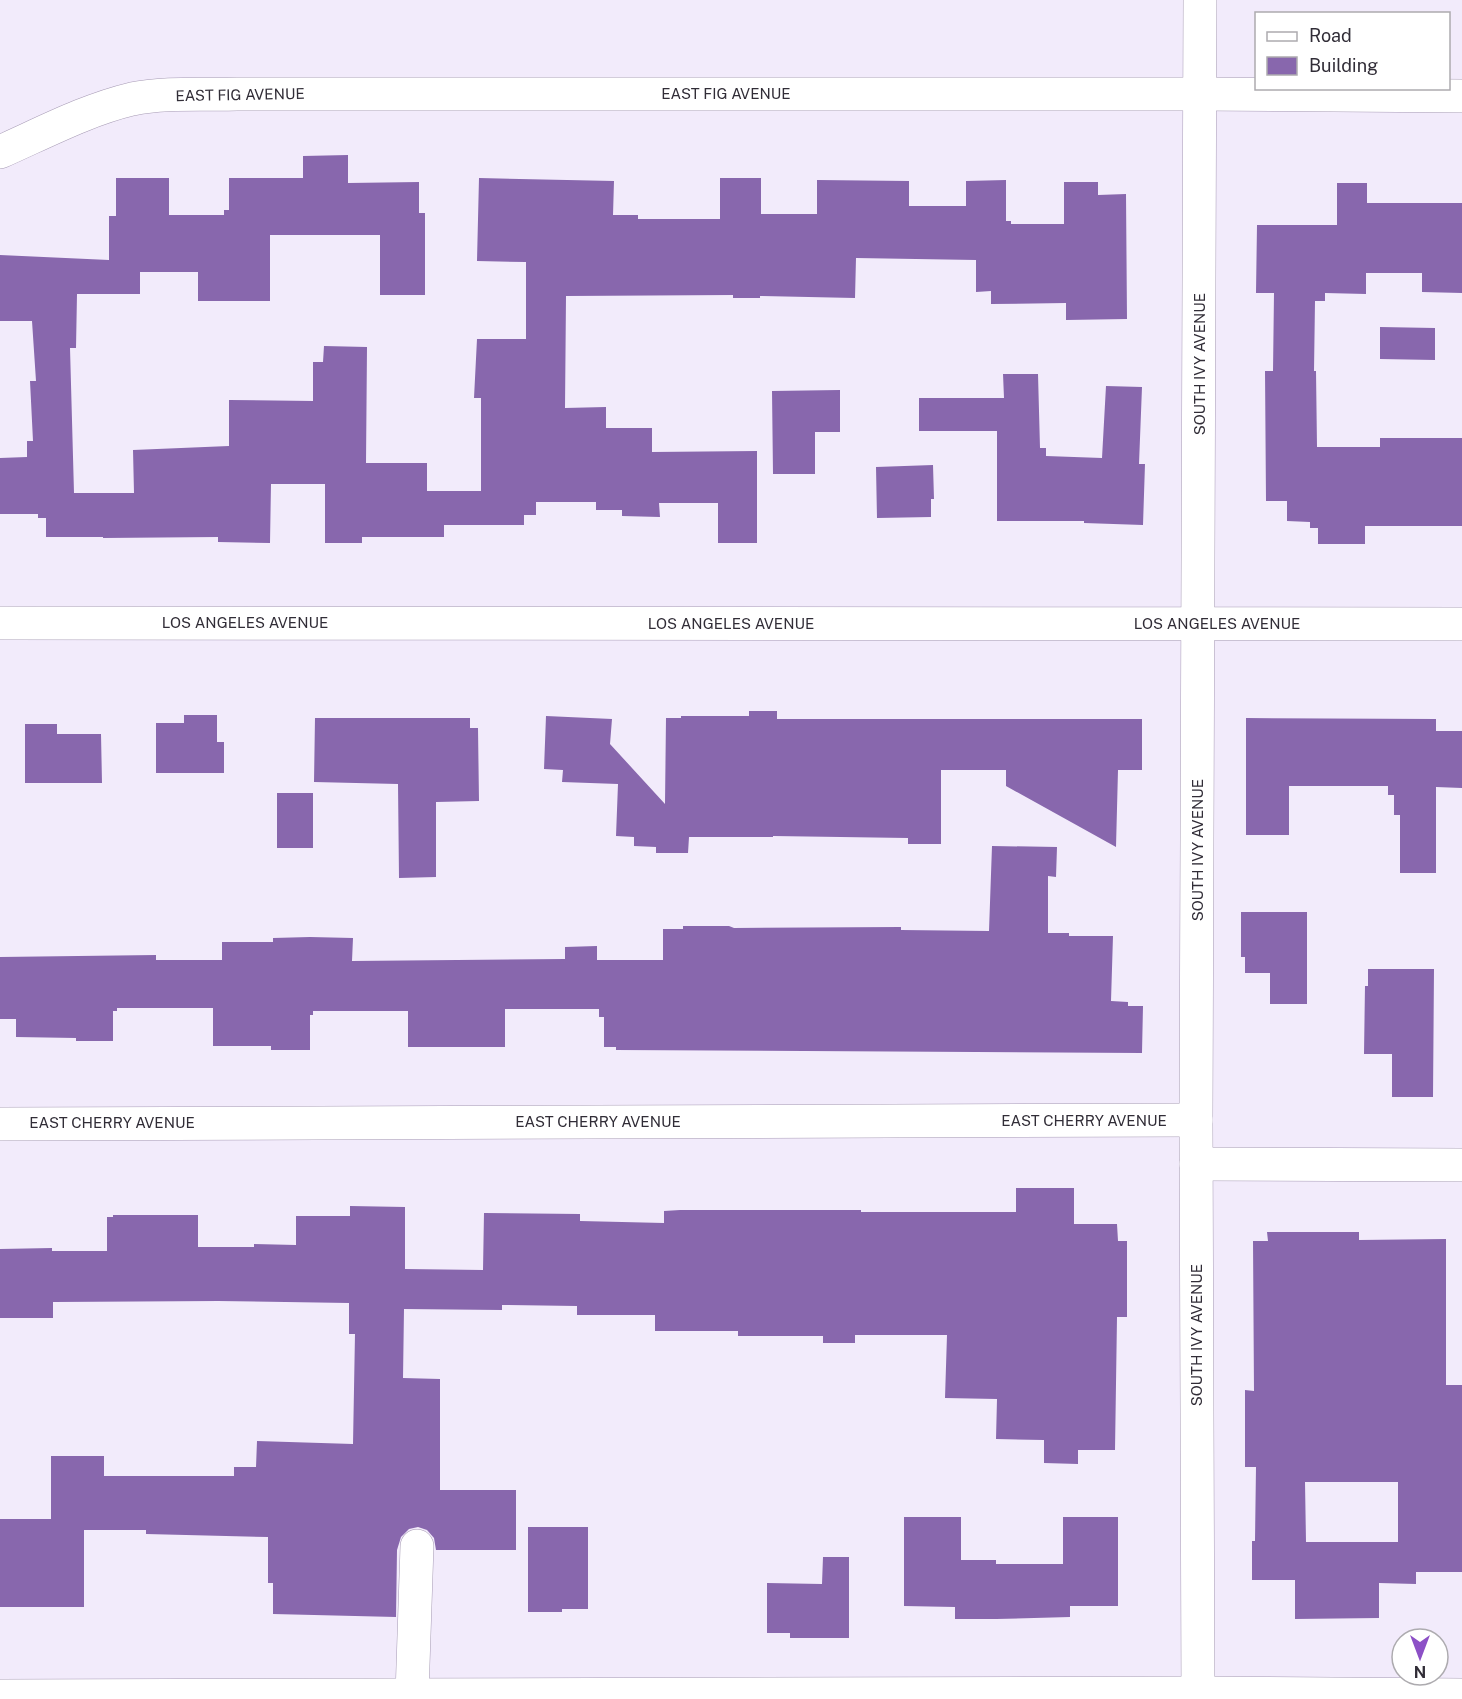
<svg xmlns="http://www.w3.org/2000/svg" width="1462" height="1699" viewBox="0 0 1462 1699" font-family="'Public Sans',sans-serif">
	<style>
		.building { fill: #8867ad; fill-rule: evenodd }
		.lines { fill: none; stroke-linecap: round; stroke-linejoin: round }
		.minor-casing { stroke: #a79bb5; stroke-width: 34 }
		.minor { stroke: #fff; stroke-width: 33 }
		.labels { text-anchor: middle; stroke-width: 6; stroke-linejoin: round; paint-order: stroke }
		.street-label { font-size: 15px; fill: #312d37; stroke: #fff }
	</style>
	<rect width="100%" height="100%" fill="#f2ebfb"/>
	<g class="building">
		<polygon points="348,155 348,183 419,182 419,213 425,213 425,295 380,295 380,235 270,235 270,301 198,301 198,272 140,272 140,294 77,294 76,348 70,348 74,493 134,493 133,450 229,446 229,400 313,401 313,362 323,362 324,346 367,347 366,463 427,463 427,491 481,491 481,398 474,398 477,339 526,339 526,262 477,261 479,178 614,181 613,215 638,215 638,219 720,219 720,178 761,178 761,214 817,214 817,180 909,181 909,206 966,206 966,181 1006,180 1006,221 1011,221 1011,224 1064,224 1064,182 1098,182 1098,195 1126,194 1127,319 1066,320 1066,303 991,304 991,291 976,292 976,260 856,258 855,298 760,296 760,298 733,298 733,295 566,296 565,408 606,407 606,428 652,428 652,452 757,451 757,543 718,543 718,503 659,503 660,517 622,516 622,510 596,510 596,502 536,502 536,515 524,515 524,525 444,525 444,537 362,537 362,543 325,543 325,484 271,484 270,543 218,542 218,537 103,538 103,537 46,537 46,518 38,518 38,514 0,514 0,458 27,457 27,441 33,441 30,381 36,381 32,321 0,321 0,255 109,260 109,216 116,216 116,178 169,178 169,215 224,215 224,210 229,210 229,178 303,178 303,156"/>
		<polygon points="1337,183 1367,183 1367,203 1462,203 1462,293 1422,292 1422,273 1366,273 1366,294 1325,293 1325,301 1315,301 1314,371 1316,371 1317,447 1380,447 1380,438 1462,438 1462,526 1365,526 1365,544 1318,544 1318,528 1310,528 1310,522 1287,521 1287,501 1266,501 1265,371 1273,371 1274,293 1256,293 1257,225 1337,225"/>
		<polygon points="1380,327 1435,328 1435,360 1380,359"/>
		<polygon points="1003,374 1038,374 1040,448 1046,448 1046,456 1102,458 1106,386 1142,387 1139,464 1145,464 1143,525 1084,523 1084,521 997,521 997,431 919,431 919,398 1004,398"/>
		<polygon points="840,390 840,432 815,432 815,474 773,474 772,391"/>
		<polygon points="933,465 934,499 931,499 931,517 877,518 876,467"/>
		<polygon points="749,711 777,711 777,719 1142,719 1142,770 1118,770 1116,847 1006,786 1006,770 941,770 941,844 908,844 908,838 773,836 773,837 689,837 688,853 656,853 656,847 634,846 634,837 616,836 618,784 562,782 563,770 544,769 546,716 612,719 610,744 665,804 666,718 681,718 681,716 749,716"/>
		<polygon points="184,715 217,715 217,742 224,742 224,773 156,773 156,723 184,723"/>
		<polygon points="315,718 470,718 470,728 478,728 479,801 436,802 436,877 399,878 398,784 314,782"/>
		<polygon points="1246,718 1436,719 1436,731 1462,731 1462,788 1436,787 1436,873 1400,873 1400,815 1394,815 1394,795 1388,795 1388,786 1289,786 1289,835 1246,835"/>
		<polygon points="25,724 57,724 57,734 101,734 102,783 25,783"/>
		<rect x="277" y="793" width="36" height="55"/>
		<polygon points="992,846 1057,847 1056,877 1048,876 1048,933 1069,933 1069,936 1113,936 1111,1001 1128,1002 1128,1006 1143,1006 1142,1053 616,1050 616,1047 604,1047 604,1017 599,1017 599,1009 505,1009 505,1047 408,1047 408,1011 313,1011 313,1015 310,1015 310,1050 271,1050 271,1046 213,1046 213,1008 117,1008 117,1011 113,1011 113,1041 76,1041 76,1038 16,1037 16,1019 0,1019 0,957 156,955 156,960 222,960 222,942 273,942 273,938 310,937 353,938 352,961 565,959 565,947 597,946 597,960 663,960 663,929 683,929 683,926 729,926 734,928 901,927 901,930 989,931"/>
		<polygon points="1241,912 1307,912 1307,1004 1270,1004 1270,973 1245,973 1245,957 1241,957"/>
		<polygon points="1368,969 1434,969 1433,1097 1392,1097 1392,1054 1364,1054 1365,986 1368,986"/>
		<polygon points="1016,1188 1074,1188 1074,1224 1117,1224 1118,1241 1127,1241 1127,1317 1117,1317 1115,1450 1078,1450 1078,1464 1044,1463 1044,1440 996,1439 997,1399 945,1398 947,1335 855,1335 855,1343 823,1343 823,1336 738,1336 738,1331 655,1331 655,1315 577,1315 577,1306 502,1305 502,1310 404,1309 403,1378 440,1379 440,1490 516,1490 516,1550 436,1550 434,1538 427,1530 418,1527 409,1529 401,1537 397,1550 396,1617 273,1614 273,1583 268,1583 268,1537 146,1534 146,1530 84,1530 84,1607 0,1607 0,1519 51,1519 51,1456 104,1456 104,1476 234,1476 234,1467 256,1467 257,1441 353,1444 355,1334 349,1334 349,1303 218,1301 53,1302 53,1318 0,1318 0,1249 52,1248 52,1251 107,1251 107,1217 113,1217 113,1215 198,1215 198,1247 254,1247 254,1244 296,1245 296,1216 350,1216 350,1206 405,1207 405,1269 483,1270 484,1213 580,1214 580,1221 664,1223 664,1211 680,1210 861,1210 861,1212 1016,1212"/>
		<path d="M1267,1232H1359V1240L1446,1239V1385H1462V1572H1416V1584L1379,1583V1618L1295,1619V1580H1252V1541H1255L1256,1467H1245V1390L1254,1391L1253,1241H1268ZM1305,1482H1398V1542H1306Z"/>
		<polygon points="904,1517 961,1517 961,1560 996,1560 996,1564 1063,1564 1063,1517 1118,1517 1118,1606 1070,1606 1070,1617 996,1619 955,1619 955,1607 904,1606"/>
		<polygon points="528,1527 588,1527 588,1609 562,1609 562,1612 528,1612"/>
		<polygon points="823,1557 849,1557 849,1638 790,1638 790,1633 767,1633 767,1583 822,1584"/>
	</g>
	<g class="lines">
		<defs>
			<g id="minor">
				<path d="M0,152C43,133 86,110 132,99C165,92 203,95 237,94H1199L1462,96"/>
				<polyline points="0,623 1462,624"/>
				<polyline points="0,1124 1196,1120"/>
				<polyline points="1196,1164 1462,1165"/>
				<polyline points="412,1695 417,1546"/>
				<polyline points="0,1696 1198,1693 1462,1695"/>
				<polyline points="1198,1699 1196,1120 1200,0"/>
			</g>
		</defs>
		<use href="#minor" class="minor-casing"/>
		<use href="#minor" class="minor"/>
	</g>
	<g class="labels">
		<g class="street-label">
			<text x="726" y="99">EAST FIG AVENUE</text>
			<text transform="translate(240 95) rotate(-1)" y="5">EAST FIG AVENUE</text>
			<text transform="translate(1200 364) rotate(-90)" y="5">SOUTH IVY AVENUE</text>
			<text x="245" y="628">LOS ANGELES AVENUE</text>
			<text x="731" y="629">LOS ANGELES AVENUE</text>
			<text x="1217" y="629">LOS ANGELES AVENUE</text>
			<text transform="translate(1198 850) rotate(-90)" y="5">SOUTH IVY AVENUE</text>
			<text x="1084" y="1126">EAST CHERRY AVENUE</text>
			<text x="598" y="1127">EAST CHERRY AVENUE</text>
			<text x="112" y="1128">EAST CHERRY AVENUE</text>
			<text transform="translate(1197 1335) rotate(-90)" y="5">SOUTH IVY AVENUE</text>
		</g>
	</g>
	<rect x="1255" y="12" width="195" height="78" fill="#ffffff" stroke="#adabaf" stroke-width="1.5"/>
	<rect x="1267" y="32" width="30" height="9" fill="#ffffff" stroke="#adabaf" stroke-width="1.5"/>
	<text x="1309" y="42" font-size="18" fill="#312d37">Road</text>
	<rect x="1267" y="57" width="30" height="18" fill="#8867ad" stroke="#adabaf" stroke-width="1.5"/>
	<text x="1309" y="72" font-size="18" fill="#312d37">Building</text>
	<g transform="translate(1420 1657) rotate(180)"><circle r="28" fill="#ffffff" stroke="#adabaf" stroke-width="1.5"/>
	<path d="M0-4.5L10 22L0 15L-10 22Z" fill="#8c50c6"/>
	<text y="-9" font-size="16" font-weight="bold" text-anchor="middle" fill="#312d37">N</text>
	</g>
</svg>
